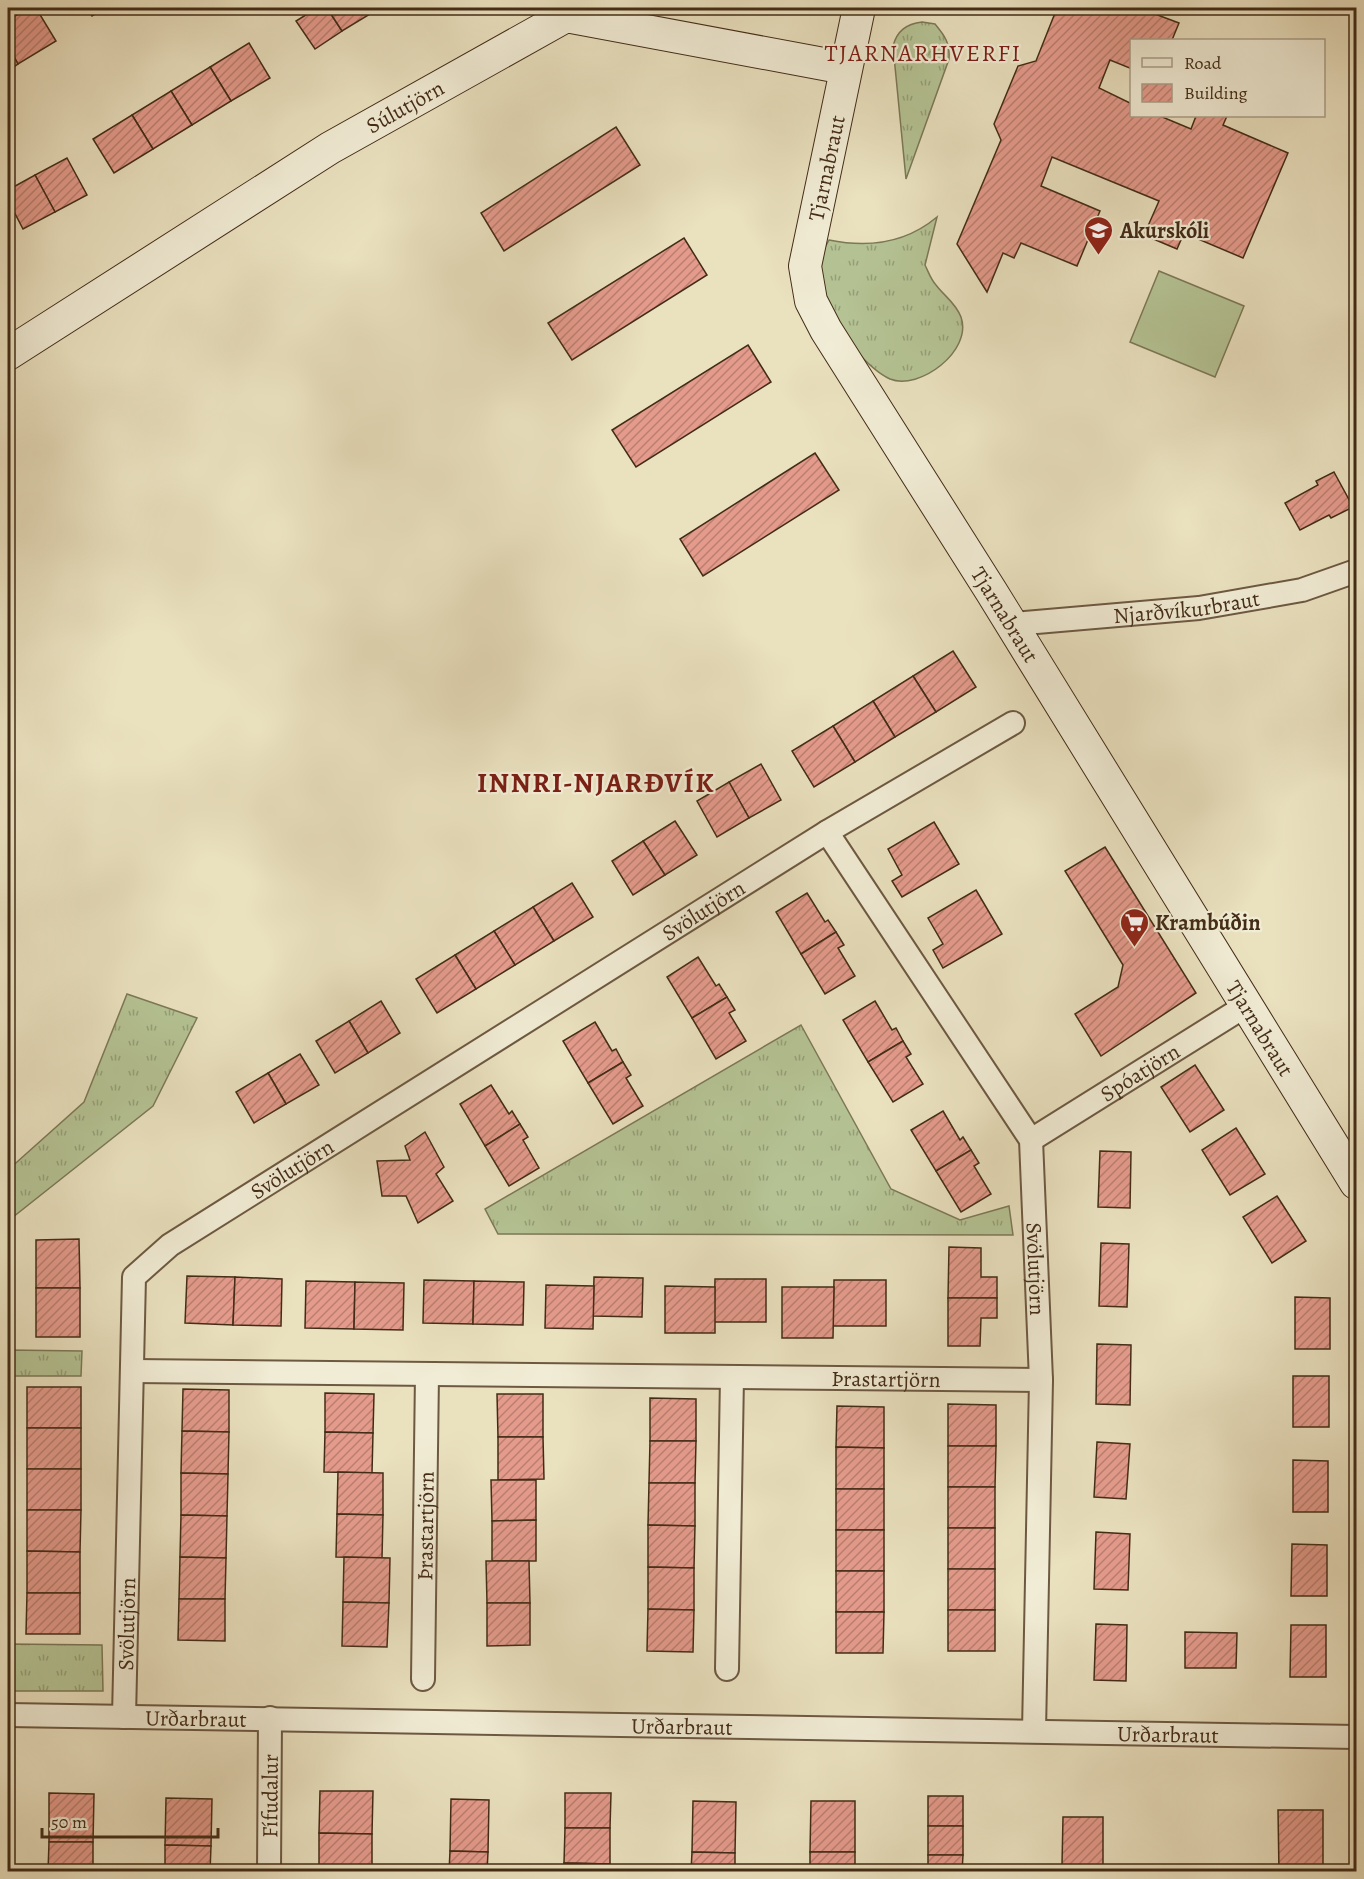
<svg xmlns="http://www.w3.org/2000/svg" width="1364" height="1879" viewBox="0 0 1364 1879" font-family="Alegreya,serif">
	<style>
		.grass { fill: url(#grass-tufts); stroke: #7c7856; stroke-width: 1.5 }
		.pitch { fill: #b5c394; stroke: #7c7856; stroke-width: 1.5 }
		.building { fill: url(#building-hatch); stroke: #432c17; stroke-width: 1.5 }
		.lines { fill: none; stroke-linecap: round; stroke-linejoin: round }
		.street-casing { stroke: #6d5941; stroke-width: 26 }
		.secondary-casing { stroke: #432c17; stroke-width: 34 }
		.street { stroke: #f1ecd5; stroke-width: 22 }
		.secondary { stroke: #f1ecd5; stroke-width: 32 }
		.labels { text-anchor: middle; stroke-width: 4.5; stroke-linejoin: round; paint-order: stroke }
		.street-label { font-size: 22px; fill: #432c17; stroke: #f1ecd5 }
		.poi-label { font-size: 22px; font-weight: bold; fill: #432c17; stroke: #f1ecd5; text-anchor: start }
		.neighbourhood-label { font-size: 24px; letter-spacing: 1.5px; fill: #7a1f14; stroke: #f1ecd5 }
		.district-label { font-size: 28px; font-weight: bold; letter-spacing: 1.5px; fill: #7a1f14; stroke: #f1ecd5 }
	</style>
	<defs>
		<pattern id="grass-tufts" width="24" height="20" patternUnits="userSpaceOnUse" patternTransform="scale(1.5)"><rect width="24" height="20" fill="#b5c394"/><path d="M3 7l-1-3M5 7V3M7 7l1-3M15 17l-1-3M17 17v-4M19 17l1-3" fill="none" stroke="#959f78"/></pattern>
		<pattern id="building-hatch" width="6" height="6" patternUnits="userSpaceOnUse" patternTransform="scale(1.5)"><rect width="6" height="6" fill="#e59b8c"/><path d="M-1 1l2-2M0 6l6-6M5 7l2-2" fill="none" stroke="#bb7f71"/></pattern>
	</defs>
	<rect width="100%" height="100%" fill="#eae1bf"/>
	<filter id="stains"><feTurbulence type="fractalNoise" baseFrequency=".00333" numOctaves="4"/><feColorMatrix values="0 0 0 0 .2 0 0 0 0 .09 0 0 0 0 .02 0 0 0 .5 -.17"/></filter>
	<radialGradient id="worn" r=".72"><stop offset=".6" stop-color="#630" stop-opacity="0"/><stop offset="1" stop-color="#630" stop-opacity=".3"/></radialGradient>
	<g class="grass">
		<path d="M922,22L935,24C945,36 950,43 949,59L906,179L893,46C897,31 906,24 922,22Z"/>
		<path d="M937,217L925,265C928,271 931,280 936,285C945,297 955,302 961,317C973,351 919,391 890,379C868,369 835,329 827,307C823,294 820,274 820,261C820,254 826,246 829,240C868,248 906,243 937,217Z"/>
		<polygon points="127,994 197,1018 153,1106 8,1221 8,1170 84,1102"/>
		<polygon points="801,1025 891,1189 960,1220 1009,1206 1013,1235 498,1234 485,1209"/>
		<polygon points="8,1350 82,1351 81,1376 8,1376"/>
		<polygon points="8,1644 102,1645 103,1691 8,1691"/>
	</g>
	<polygon class="pitch" points="1159,271 1244,306 1215,377 1130,342"/>
	<g class="building">
		<polygon points="29,8 36,8 56,41 18,64 8,46 8,20"/>
		<polygon points="87,8 105,8 92,16"/>
		<polygon points="317,8 327,8 342,31 315,49 296,21"/>
		<polygon points="327,8 366,8 370,14 342,31"/>
		<polygon points="1057,8 1139,8 1179,23 1172,40 1132,40 1132,69 1110,60 1099,88 1132,104 1132,116 1160,116 1191,129 1196,116 1227,116 1223,125 1288,153 1243,258 1184,233 1177,249 1144,235 1159,201 1052,157 1041,186 1100,211 1077,266 1021,243 1014,258 1003,253 987,292 957,244 1001,140 994,124 1018,66 1036,61"/>
		<polygon points="249,43 270,78 231,101 210,67"/>
		<polygon points="8,46 18,64 8,71"/>
		<polygon points="210,67 231,101 192,125 171,91"/>
		<polygon points="171,91 192,125 153,149 132,115"/>
		<polygon points="132,115 153,149 114,173 93,139"/>
		<polygon points="616,127 640,165 504,251 481,213"/>
		<polygon points="67,158 87,195 55,212 35,175"/>
		<polygon points="35,175 55,212 23,229 8,200 8,190"/>
		<polygon points="684,238 707,275 572,360 548,323"/>
		<polygon points="748,345 771,382 636,467 612,430"/>
		<polygon points="815,453 839,490 703,576 680,539"/>
		<polygon points="1334,472 1353,507 1331,518 1329,515 1300,530 1285,503 1318,485 1316,481"/>
		<polygon points="953,651 976,687 936,712 913,676"/>
		<polygon points="913,676 936,712 895,737 873,701"/>
		<polygon points="873,701 895,737 855,762 833,726"/>
		<polygon points="833,726 855,762 814,787 792,751"/>
		<polygon points="761,764 781,800 749,818 729,782"/>
		<polygon points="729,782 749,818 717,837 697,801"/>
		<polygon points="675,821 697,855 665,875 643,841"/>
		<polygon points="934,822 959,864 902,897 892,881 902,875 888,849"/>
		<polygon points="643,841 665,875 633,895 612,861"/>
		<polygon points="1105,847 1196,993 1101,1056 1075,1014 1118,987 1123,965 1065,871"/>
		<polygon points="572,883 593,917 554,941 533,907"/>
		<polygon points="976,890 1002,934 943,968 933,950 943,944 928,918"/>
		<polygon points="807,893 825,922 828,920 836,932 801,954 776,912"/>
		<polygon points="533,907 554,941 515,965 494,931"/>
		<polygon points="494,931 515,965 476,989 455,955"/>
		<polygon points="836,932 844,945 838,948 855,976 825,994 801,954"/>
		<polygon points="455,955 476,989 437,1013 416,979"/>
		<polygon points="698,957 716,986 719,984 727,997 692,1018 667,977"/>
		<polygon points="727,997 735,1010 729,1013 746,1041 716,1059 692,1018"/>
		<polygon points="381,1001 400,1033 368,1053 349,1021"/>
		<polygon points="875,1001 892,1030 896,1028 903,1041 868,1062 843,1020"/>
		<polygon points="349,1021 368,1053 335,1073 316,1041"/>
		<polygon points="595,1022 612,1051 616,1049 623,1062 588,1083 563,1041"/>
		<polygon points="903,1041 911,1054 906,1057 923,1084 893,1102 868,1062"/>
		<polygon points="300,1054 319,1085 286,1104 268,1073"/>
		<polygon points="623,1062 631,1075 626,1078 643,1106 613,1124 588,1083"/>
		<polygon points="1195,1065 1224,1110 1190,1132 1161,1087"/>
		<polygon points="268,1073 286,1104 254,1123 236,1092"/>
		<polygon points="491,1085 509,1114 512,1111 520,1124 485,1146 460,1104"/>
		<polygon points="943,1111 960,1140 963,1137 971,1150 936,1171 911,1130"/>
		<polygon points="520,1124 528,1137 523,1140 539,1168 509,1186 485,1146"/>
		<polygon points="1236,1128 1265,1174 1230,1195 1202,1150"/>
		<polygon points="425,1132 444,1167 436,1174 453,1201 418,1223 406,1196 382,1196 377,1161 410,1160 405,1146"/>
		<polygon points="971,1150 979,1163 974,1166 991,1194 961,1212 936,1171"/>
		<polygon points="1100,1151 1131,1152 1130,1208 1098,1207"/>
		<polygon points="1277,1196 1306,1241 1272,1263 1243,1217"/>
		<polygon points="79,1239 80,1288 36,1288 36,1240"/>
		<polygon points="1101,1243 1129,1244 1127,1307 1099,1306"/>
		<polygon points="949,1247 981,1248 981,1277 997,1277 997,1298 948,1298"/>
		<polygon points="187,1276 235,1277 233,1325 185,1323"/>
		<polygon points="235,1277 282,1279 281,1326 233,1325"/>
		<polygon points="594,1277 643,1278 642,1317 593,1316"/>
		<polygon points="715,1279 766,1279 766,1322 714,1322"/>
		<polygon points="424,1280 474,1281 473,1324 423,1323"/>
		<polygon points="834,1280 886,1280 886,1326 833,1326"/>
		<polygon points="306,1281 355,1282 354,1329 305,1328"/>
		<polygon points="474,1281 524,1282 523,1325 473,1324"/>
		<polygon points="355,1282 404,1283 403,1330 354,1329"/>
		<polygon points="546,1285 594,1286 593,1329 545,1328"/>
		<polygon points="665,1286 715,1287 715,1333 665,1333"/>
		<polygon points="782,1287 834,1287 833,1338 782,1338"/>
		<rect x="36" y="1288" width="44" height="49"/>
		<polygon points="1295,1297 1330,1298 1330,1349 1295,1349"/>
		<polygon points="948,1298 997,1298 997,1318 981,1318 980,1346 948,1346"/>
		<polygon points="1097,1344 1131,1345 1130,1405 1096,1404"/>
		<rect x="1293" y="1376" width="36" height="51"/>
		<rect x="27" y="1387" width="54" height="41"/>
		<polygon points="183,1389 229,1390 229,1432 182,1431"/>
		<polygon points="325,1393 374,1394 373,1433 325,1432"/>
		<polygon points="497,1394 543,1394 543,1437 498,1437"/>
		<polygon points="650,1398 696,1399 696,1441 650,1441"/>
		<polygon points="948,1404 996,1405 996,1446 948,1446"/>
		<polygon points="837,1406 884,1407 884,1448 836,1447"/>
		<rect x="27" y="1428" width="54" height="41"/>
		<polygon points="182,1431 229,1432 228,1474 181,1473"/>
		<polygon points="325,1432 373,1433 372,1473 324,1472"/>
		<polygon points="498,1437 543,1437 544,1479 498,1480"/>
		<polygon points="650,1441 696,1441 695,1483 649,1483"/>
		<polygon points="1097,1442 1130,1444 1126,1499 1094,1497"/>
		<polygon points="948,1446 996,1446 995,1487 948,1487"/>
		<polygon points="836,1447 884,1448 884,1489 836,1489"/>
		<polygon points="1293,1460 1328,1461 1328,1512 1293,1512"/>
		<rect x="27" y="1469" width="54" height="41"/>
		<polygon points="338,1472 383,1473 383,1515 337,1514"/>
		<polygon points="181,1473 228,1474 227,1516 181,1515"/>
		<polygon points="491,1480 536,1480 536,1520 492,1521"/>
		<polygon points="649,1483 695,1483 695,1526 648,1525"/>
		<rect x="948" y="1487" width="47" height="41"/>
		<rect x="836" y="1489" width="48" height="41"/>
		<polygon points="27,1510 81,1510 80,1552 27,1551"/>
		<polygon points="337,1514 383,1515 382,1558 336,1557"/>
		<polygon points="181,1515 227,1516 226,1558 180,1557"/>
		<polygon points="536,1520 536,1561 492,1561 492,1521"/>
		<polygon points="648,1525 695,1526 694,1568 648,1567"/>
		<rect x="948" y="1528" width="47" height="41"/>
		<rect x="836" y="1530" width="48" height="41"/>
		<polygon points="1096,1532 1130,1534 1128,1590 1094,1589"/>
		<polygon points="1292,1544 1327,1545 1327,1596 1291,1596"/>
		<polygon points="27,1551 80,1552 80,1593 27,1593"/>
		<polygon points="180,1557 226,1558 225,1599 179,1599"/>
		<polygon points="344,1557 390,1558 389,1603 343,1602"/>
		<polygon points="486,1561 529,1561 530,1603 487,1603"/>
		<polygon points="648,1567 694,1568 694,1610 648,1609"/>
		<rect x="948" y="1569" width="47" height="41"/>
		<rect x="836" y="1571" width="48" height="41"/>
		<polygon points="27,1593 80,1593 80,1634 26,1634"/>
		<polygon points="179,1599 225,1599 225,1641 178,1640"/>
		<polygon points="343,1602 389,1603 387,1647 342,1646"/>
		<polygon points="487,1603 530,1603 530,1645 487,1646"/>
		<polygon points="648,1609 694,1610 693,1652 647,1651"/>
		<rect x="948" y="1610" width="47" height="41"/>
		<polygon points="836,1612 884,1612 883,1653 836,1653"/>
		<polygon points="1096,1624 1127,1625 1126,1681 1094,1680"/>
		<polygon points="1291,1625 1326,1625 1326,1677 1290,1677"/>
		<polygon points="1185,1632 1237,1633 1236,1668 1185,1668"/>
		<polygon points="320,1791 373,1791 372,1834 319,1833"/>
		<polygon points="49,1793 94,1794 93,1842 49,1842"/>
		<polygon points="565,1793 611,1793 610,1828 565,1828"/>
		<rect x="928" y="1796" width="35" height="30"/>
		<polygon points="166,1798 212,1799 211,1846 165,1845"/>
		<polygon points="451,1799 489,1800 488,1852 450,1851"/>
		<polygon points="693,1801 736,1802 735,1853 692,1852"/>
		<polygon points="811,1801 855,1801 855,1852 810,1852"/>
		<polygon points="1278,1810 1323,1810 1323,1872 1279,1872"/>
		<polygon points="1063,1817 1103,1817 1103,1865 1062,1865"/>
		<rect x="928" y="1826" width="35" height="29"/>
		<polygon points="565,1828 610,1828 610,1864 564,1863"/>
		<polygon points="319,1833 372,1834 372,1872 319,1872"/>
		<polygon points="49,1842 93,1842 93,1872 48,1872"/>
		<polygon points="165,1845 211,1846 210,1872 165,1872"/>
		<polygon points="450,1851 488,1852 487,1872 449,1872"/>
		<polygon points="692,1852 735,1853 735,1872 691,1872"/>
		<rect x="810" y="1852" width="45" height="20"/>
		<polygon points="928,1855 963,1855 962,1872 928,1872"/>
		<polygon points="564,1863 610,1864 610,1872 564,1872"/>
		<rect x="1062" y="1865" width="41" height="7"/>
	</g>
	<g class="lines">
		<defs>
			<g id="street">
				<path id="s1" d="M1014,627L1025,623L1199,608L1302,590L1356,571"/>
				<path id="s2" d="M1013,723L827,832L1031,1140L1041,1380L1034,1731"/>
				<path id="s3" d="M1031,1140L1247,1005"/>
				<path id="s4" d="M134,1371L1041,1380"/>
				<polyline points="727,1669 732,1377"/>
				<path id="s5" d="M423,1679L427,1374"/>
				<path id="s6" d="M8,1715L1356,1737"/>
				<path id="s7" d="M124,1717L134,1277L170,1245L827,832"/>
				<path id="s8" d="M269,1872L270,1718"/>
			</g>
			<g id="secondary">
				<path id="s9" d="M859,8L805,266L811,301L826,330L991,591L1356,1183"/>
				<path id="s10" d="M8,354L330,148L566,16L845,68"/>
			</g>
		</defs>
		<use href="#street" class="street-casing"/>
		<use href="#secondary" class="secondary-casing"/>
		<use href="#street" class="street"/>
		<use href="#secondary" class="secondary"/>
	</g>
	<defs>
		<symbol id="school-pin" viewBox="-11 -11 22 30"><path d="M0 17L-7.5 6A9.5 9.5 0 1 1 7.5 6Z" fill="#8f2418" stroke="#f1ecd5"/><path d="M0-5L7-2L0 1L-7-2ZM-4 1L0 2.5L4 1V4Q0 6-4 4Z" fill="#fff"/></symbol>
		<symbol id="supermarket-pin" viewBox="-11 -11 22 30"><path d="M0 17L-7.5 6A9.5 9.5 0 1 1 7.5 6Z" fill="#8f2418" stroke="#f1ecd5"/><path d="M-6-5.5h2.5l.6 2H6L4.5 2H-2.5L-4.4-4H-6ZM-1.5 3.2a1.3 1.3 0 1 0 .1 0ZM3 3.2a1.3 1.3 0 1 0 .1 0Z" fill="#fff"/></symbol>
	</defs>
	<g fill-rule="evenodd">
		<use href="#school-pin" x="1082" y="214" width="33" height="45"/>
		<use href="#supermarket-pin" x="1118" y="906" width="33" height="45"/>
	</g>
	<g class="labels">
		<g class="street-label">
			<text dy="8" stroke="none"><textPath href="#s10" startOffset="468">Súlutjörn</textPath></text>
			<text transform="translate(826 168) rotate(-78)" y="8">Tjarnabraut</text>
			<text dy="8" stroke="none"><textPath href="#s1" startOffset="174">Njarðvíkurbraut</textPath></text>
			<text dy="8" stroke="none"><textPath href="#s9" startOffset="668">Tjarnabraut</textPath></text>
			<text dy="8" stroke="none"><textPath href="#s7" startOffset="1118">Svölutjörn</textPath></text>
			<text dy="8" stroke="none"><textPath href="#s9" startOffset="1154">Tjarnabraut</textPath></text>
			<text dy="8" stroke="none"><textPath href="#s3" startOffset="128">Spóatjörn</textPath></text>
			<text dy="8" stroke="none"><textPath href="#s7" startOffset="632">Svölutjörn</textPath></text>
			<text dy="8" stroke="none"><textPath href="#s2" startOffset="714">Svölutjörn</textPath></text>
			<text dy="8" stroke="none"><textPath href="#s4" startOffset="752">Þrastartjörn</textPath></text>
			<text dy="8" stroke="none"><textPath href="#s5" startOffset="153">Þrastartjörn</textPath></text>
			<text dy="8" stroke="none"><textPath href="#s7" startOffset="93">Svölutjörn</textPath></text>
			<text dy="8" stroke="none"><textPath href="#s6" startOffset="188">Urðarbraut</textPath></text>
			<text dy="8" stroke="none"><textPath href="#s6" startOffset="674">Urðarbraut</textPath></text>
			<text dy="8" stroke="none"><textPath href="#s6" startOffset="1160">Urðarbraut</textPath></text>
			<text dy="8" stroke="none"><textPath href="#s8" startOffset="76">Fífudalur</textPath></text>
		</g>
		<g class="poi-label">
			<text x="1120" y="238">Akurskóli</text>
			<text x="1155" y="930">Krambúðin</text>
		</g>
		<g class="neighbourhood-label">
			<text x="923" y="61">TJARNARHVERFI</text>
		</g>
		<g class="district-label">
			<text x="596" y="792">INNRI-NJARÐVÍK</text>
		</g>
	</g>
	<rect width="1364" height="1879" fill="none" stroke="#eae1bf" stroke-width="30"/>
	<rect x="9" y="9" width="1346" height="1861" fill="none" stroke="#432c17" stroke-width="3"/>
	<rect x="15" y="15" width="1334" height="1849" fill="none" stroke="#432c17" stroke-width="1.5"/>
	<rect x="1130" y="39" width="195" height="78" fill="#f1ecd5" stroke="#ab9f89" stroke-width="1.5"/>
	<rect x="1142" y="58" width="30" height="9" fill="#f1ecd5" stroke="#ab9f89" stroke-width="1.5"/>
	<text x="1184" y="69" font-size="18" fill="#432c17">Road</text>
	<rect x="1142" y="84" width="30" height="18" fill="url(#building-hatch)" stroke="#ab9f89" stroke-width="1.5"/>
	<text x="1184" y="99" font-size="18" fill="#432c17">Building</text>
	<path d="M42 1828v9h176v-9" fill="none" stroke="#432c17" stroke-width="3"/>
	<text x="51" y="1828" font-size="18" fill="#432c17" stroke="#f1ecd5" stroke-width="4.5" paint-order="stroke">50 m</text>
	<rect width="100%" height="100%" filter="url(#stains)"/>
	<rect width="100%" height="100%" fill="url(#worn)"/>
</svg>
